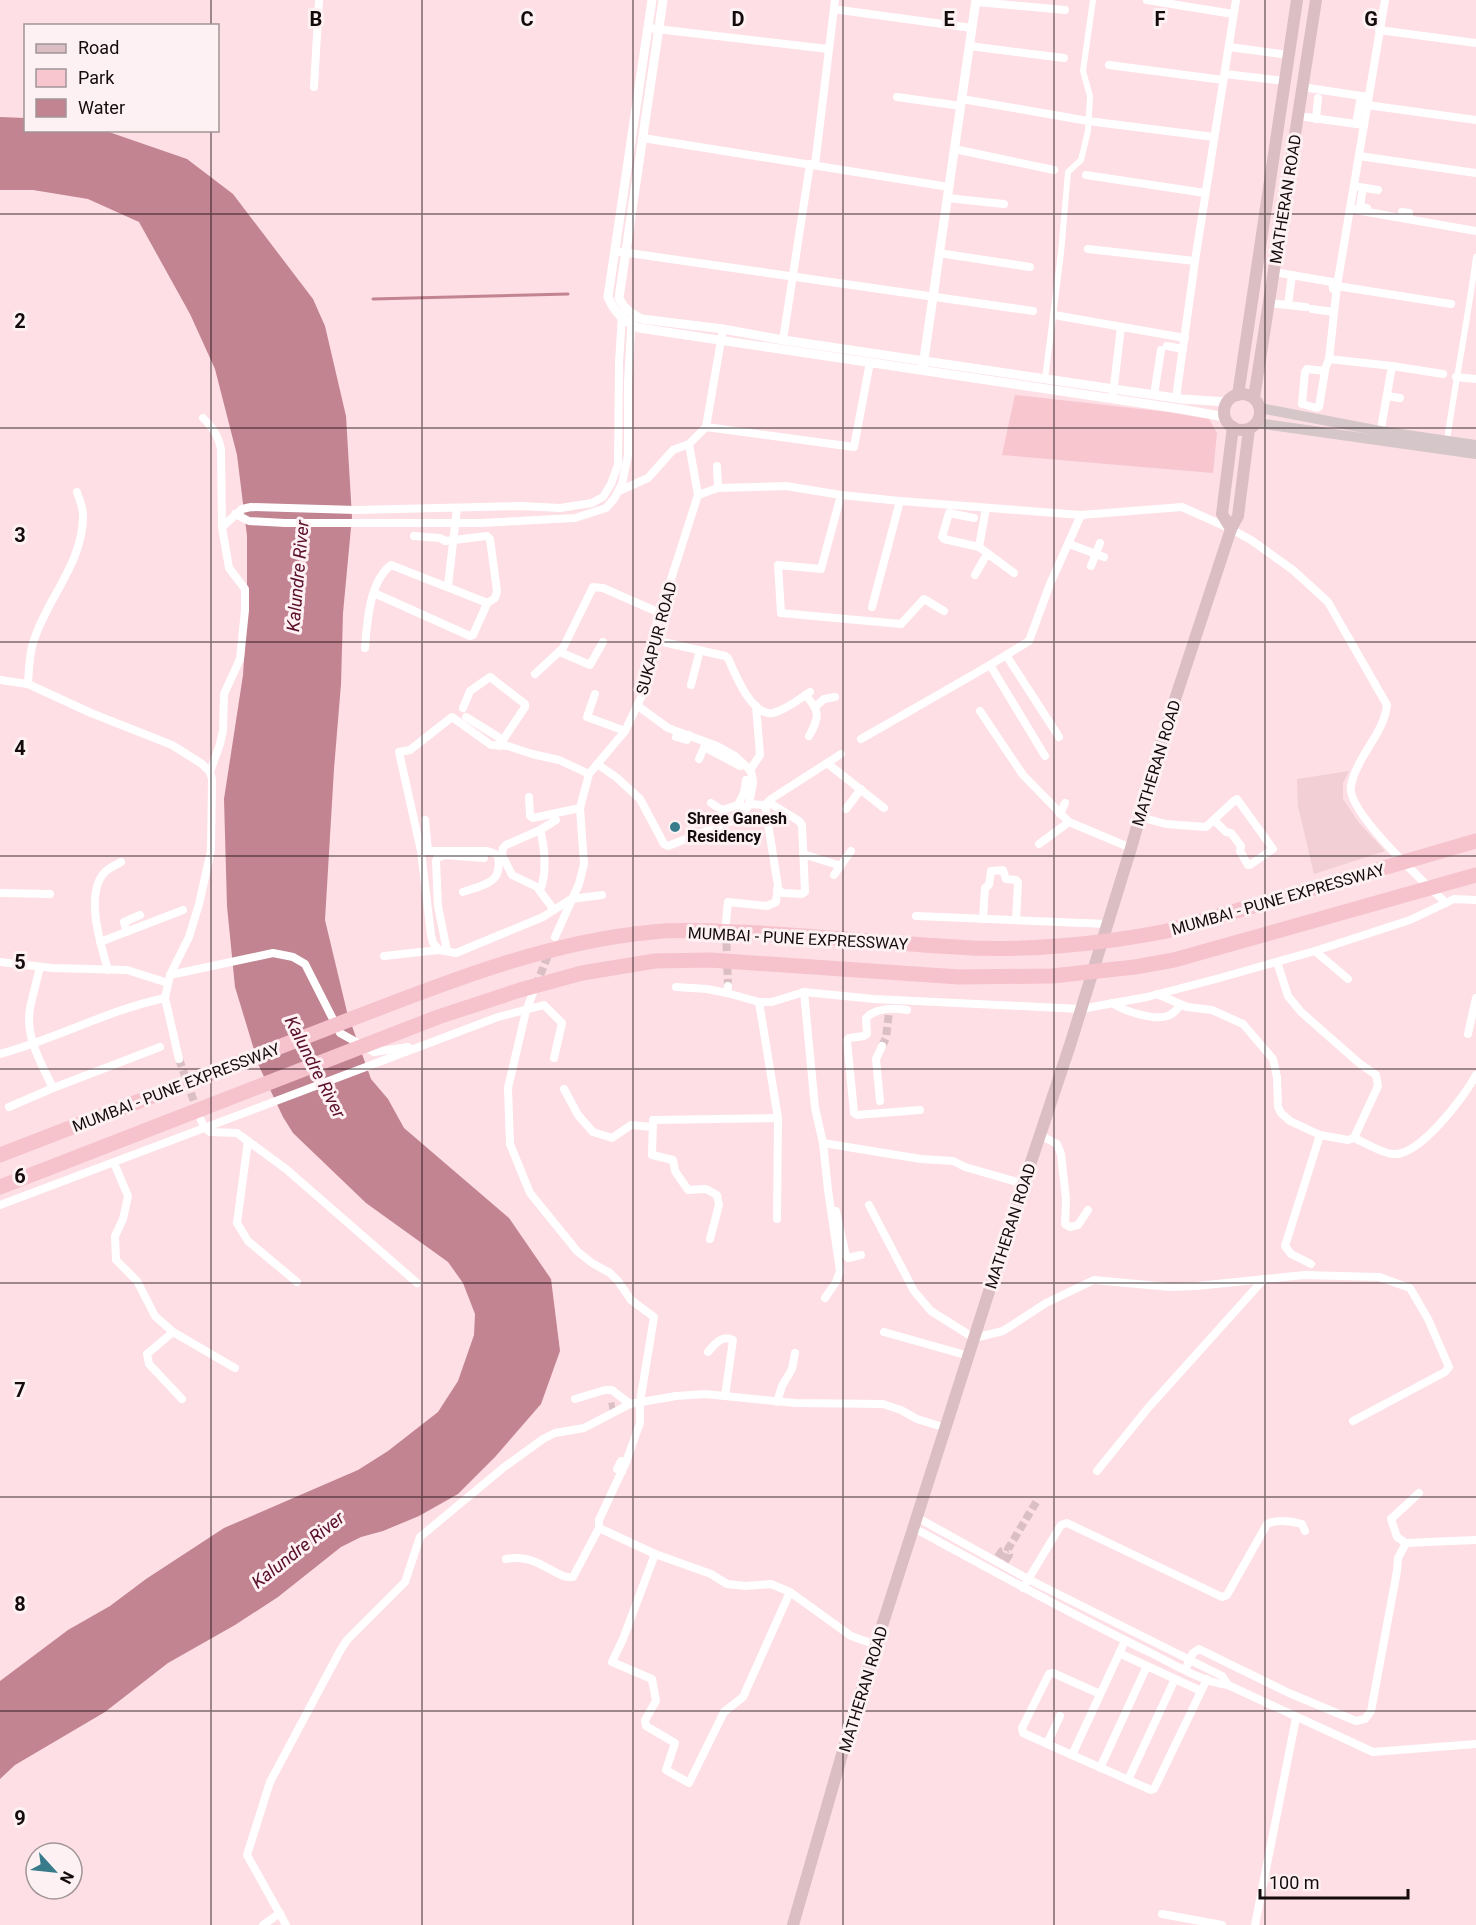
<svg xmlns="http://www.w3.org/2000/svg" width="1476" height="1925" viewBox="0 0 1476 1925" font-family="Roboto,sans-serif">
	<style>
		.built { fill: #f2ced5 }
		.green { fill: #f7c6cf }
		.water { fill: #c28491 }
		.lines { fill: none; stroke-linecap: round; stroke-linejoin: round }
		.stream { stroke: #c28491; stroke-width: 3 }
		.minor-tunnel { stroke: #dabfc5; stroke-width: 8; stroke-dasharray: 8 4; stroke-linecap: butt }
		.pedestrian { stroke: #fff; stroke-width: 6 }
		.minor { stroke: #fff; stroke-width: 8 }
		.tertiary { stroke: #fff; stroke-width: 9 }
		.secondary { stroke: #d4c6c9; stroke-width: 10 }
		.primary { stroke: #dbbec3; stroke-width: 12 }
		.motorway { stroke: #f6c2cc; stroke-width: 15 }
		.grid { fill: none; stroke: #140b0d; stroke-width: 1.5; stroke-opacity: 0.55 }
		.poi-dot { fill: #387c8c; stroke: #fef1f4; stroke-width: 2 }
		.labels { text-anchor: middle; stroke-width: 6; stroke-linejoin: round; paint-order: stroke }
		.street-label { font-size: 16px; fill: #140b0d; stroke: #fef1f4 }
		.poi-label { font-size: 16px; font-weight: bold; fill: #140b0d; stroke: #fef1f4; text-anchor: start }
		.water-label { font-size: 18px; font-style: italic; fill: #590e29; stroke: #fef1f4 }
		.grid-label { font-size: 20px; text-anchor: middle; font-weight: bold; fill: #140b0d; stroke: #fef1f4; stroke-width: 6; stroke-linejoin: round; paint-order: stroke }
	</style>
	<rect width="100%" height="100%" fill="#fddfe5"/>
	<polygon class="built" points="1349,771 1343,783 1343,799 1359,823 1385,851 1314,874 1298,806 1297,779"/>
	<polygon class="green" points="1015,395 1167,412 1209,419 1217,433 1213,473 1002,455"/>
	<polygon class="water" points="0,117 25,118 26,130 106,131 187,159 233,194 313,299 325,326 346,416 352,517 343,613 341,684 334,769 325,920 347,1012 371,1079 388,1099 404,1128 509,1218 551,1279 560,1351 541,1404 495,1457 458,1494 419,1516 383,1531 361,1537 341,1547 278,1597 235,1625 168,1663 105,1712 15,1765 0,1779 0,1681 68,1630 110,1606 146,1579 224,1528 358,1470 388,1451 438,1412 458,1381 474,1335 475,1314 463,1283 448,1262 366,1203 293,1133 283,1117 259,1066 235,987 227,906 224,799 243,675 247,611 247,536 237,455 215,369 190,314 139,222 88,199 33,190 0,190"/>
	<g class="lines">
		<polyline class="stream" points="373,299 568,294"/>
		<g class="minor-tunnel">
			<polyline points="726,931 728,986"/>
			<polyline points="536,986 550,950"/>
			<polyline points="882,1046 886,1038 889,1012"/>
			<polyline points="179,1059 198,1113"/>
			<polyline points="609,1407 615,1406"/>
			<polyline points="998,1557 1002,1551 1008,1549"/>
			<polyline points="1005,1561 1009,1555 1008,1549 1038,1499"/>
		</g>
		<g class="pedestrian">
			<polyline points="1045,379 1061,253 1068,172 1081,160 1088,131 1090,96 1083,71 1093,0"/>
			<path d="M1447,440C1456,379 1468,318 1476,257"/>
		</g>
		<g class="minor">
			<polyline points="1147,0 1233,14"/>
			<polyline points="976,2 1065,10"/>
			<polyline points="840,10 972,28"/>
			<polyline points="648,28 828,49"/>
			<polyline points="1379,30 1476,43"/>
			<polyline points="969,46 1064,58"/>
			<polyline points="1229,47 1289,55"/>
			<polyline points="1109,65 1223,80"/>
			<polyline points="1225,74 1285,81"/>
			<polyline points="314,87 319,0"/>
			<polyline points="1302,87 1368,97"/>
			<polyline points="897,97 961,106"/>
			<polyline points="962,99 1088,121 1214,137"/>
			<polyline points="1367,105 1476,120"/>
			<polyline points="1298,116 1364,125"/>
			<polyline points="1316,119 1318,98"/>
			<polyline points="1356,124 1361,96"/>
			<polyline points="643,138 949,187"/>
			<polyline points="954,149 1054,170"/>
			<polyline points="1359,156 1476,173"/>
			<polyline points="815,165 835,0"/>
			<polyline points="1086,175 1205,193"/>
			<polyline points="1359,187 1378,190"/>
			<polyline points="1363,188 1360,206 1367,208"/>
			<polyline points="947,198 1004,204"/>
			<polyline points="1350,209 1476,231"/>
			<polyline points="1402,212 1409,213 1408,219"/>
			<polyline points="1088,249 1195,261"/>
			<polyline points="615,251 1033,311"/>
			<polyline points="939,253 1030,267"/>
			<polyline points="1274,272 1332,282 1333,289"/>
			<polyline points="1337,286 1451,304"/>
			<polyline points="1269,303 1306,307"/>
			<polyline points="1288,305 1292,275"/>
			<polyline points="1312,309 1334,312"/>
			<polyline points="1054,315 1185,338"/>
			<polyline points="783,340 810,164"/>
			<polyline points="1167,346 1183,349"/>
			<polyline points="1392,366 1443,374"/>
			<polyline points="1325,371 1307,369 1305,372 1302,404 1317,408 1319,407 1325,371 1325,369 1329,359"/>
			<polyline points="1456,377 1476,379"/>
			<polyline points="1113,394 1121,327"/>
			<polyline points="1154,395 1161,350"/>
			<polyline points="1387,396 1400,398"/>
			<polyline points="1176,398 1195,261 1236,0"/>
			<polyline points="706,427 854,447 870,362"/>
			<polyline points="1380,434 1392,366 1329,359 1337,286 1385,0"/>
			<polyline points="717,466 718,488"/>
			<polyline points="619,491 648,478 673,450 689,444"/>
			<path d="M698,495L718,488L786,486L841,495L900,501L1081,515L1182,507L1231,529L1251,540L1293,570L1328,602L1387,705C1384,734 1356,757 1351,786C1346,812 1426,884 1446,903"/>
			<polyline points="841,495 821,569 778,565 781,613 901,624 924,599 944,611"/>
			<polyline points="986,508 979,547 1014,573"/>
			<polyline points="235,514 249,521 285,523 481,523 575,518 606,508 614,499 622,484 628,455 628,382 632,314"/>
			<polyline points="974,518 949,513 942,537 944,539 979,547"/>
			<polyline points="222,527 242,509 251,507 356,510 521,506 560,508 592,503 603,497 611,484 618,465 619,363 622,314"/>
			<polyline points="414,536 440,538 445,541 487,536 490,539 497,591 495,598 486,604"/>
			<polyline points="1069,544 1104,557"/>
			<polyline points="1091,566 1100,543"/>
			<polyline points="975,575 987,554"/>
			<polyline points="448,586 457,508"/>
			<polyline points="872,607 900,501"/>
			<path d="M654,640L725,656L728,658C735,674 752,717 773,713C786,710 799,699 810,692"/>
			<path d="M365,648C367,623 369,582 391,565L485,602L486,606L473,635L470,636L374,593"/>
			<polyline points="560,652 590,665 603,642"/>
			<polyline points="1006,655 1059,737"/>
			<polyline points="990,665 1045,756"/>
			<polyline points="535,674 563,648 593,587 603,588 660,613"/>
			<polyline points="0,680 28,684 91,713 172,745 202,764 210,772"/>
			<path d="M28,684C29,670 29,656 33,643C46,599 84,563 83,514C83,507 79,499 77,492"/>
			<polyline points="691,685 700,650"/>
			<polyline points="595,694 587,717 625,731"/>
			<path d="M805,695C820,710 820,717 809,736"/>
			<polyline points="816,706 824,699 835,697"/>
			<polyline points="463,708 470,691 490,677 525,704 525,707 499,746"/>
			<polyline points="980,711 1023,775 1069,822 1131,848"/>
			<polyline points="466,717 503,740"/>
			<polyline points="676,737 687,740 689,735"/>
			<polyline points="861,739 990,665 1029,641 1050,584 1081,515"/>
			<polyline points="704,747 740,766"/>
			<polyline points="699,759 706,743"/>
			<polyline points="827,763 884,808"/>
			<polyline points="597,764 616,777 640,799 664,844 668,846 739,818 749,804 753,783 752,775 750,770 735,756 717,746 668,728 638,706"/>
			<polyline points="750,770 760,755 756,706"/>
			<polyline points="589,774 559,760 532,754 508,746 491,745 452,717 410,750 399,752 421,851 431,935 433,943 439,950 456,953 543,917 571,899 602,895"/>
			<polyline points="746,780 744,793 738,805 747,808"/>
			<polyline points="529,797 530,816 533,818 580,808"/>
			<polyline points="768,802 799,821 802,825 805,892 802,894 783,893 777,889"/>
			<polyline points="711,803 722,810 738,805"/>
			<polyline points="749,804 765,805 771,799 841,754"/>
			<polyline points="846,809 861,789"/>
			<polyline points="1060,814 1065,803"/>
			<polyline points="1140,817 1166,824 1206,827 1235,800 1237,799 1273,849 1250,865 1248,865 1240,851 1241,846 1231,833 1226,832 1214,820"/>
			<polyline points="425,820 428,851"/>
			<path d="M540,830C545,847 547,875 540,890"/>
			<polyline points="1039,844 1069,822"/>
			<path d="M421,851H487L498,855C503,884 485,884 463,892"/>
			<polyline points="803,854 841,866"/>
			<polyline points="834,875 851,851"/>
			<polyline points="0,893 50,894"/>
			<polyline points="554,910 537,887 512,875 502,855 503,848 506,845 540,830 556,820"/>
			<polyline points="916,916 1107,924"/>
			<polyline points="983,919 985,888 989,885 991,871 1003,870 1006,879 1016,880 1018,882 1016,920"/>
			<polyline points="726,922 728,902 767,906 776,902 778,886 765,805"/>
			<polyline points="127,932 124,922 140,915"/>
			<polyline points="555,937 579,884 584,864 580,808 589,774 625,731 645,689 656,626 698,495 689,444 706,427 723,329"/>
			<polyline points="100,942 183,910"/>
			<polyline points="447,951 438,906 436,861 437,858 445,855 484,858"/>
			<polyline points="1315,951 1348,979"/>
			<polyline points="384,956 439,950"/>
			<polyline points="0,962 52,968 127,970 168,983"/>
			<polyline points="1277,962 1288,996 1301,1012 1359,1063 1376,1075 1378,1086 1354,1138 1348,1140 1320,1135 1285,1246 1291,1254 1311,1264"/>
			<path d="M40,967C37,980 33,994 30,1008C25,1037 41,1063 53,1088L160,1047"/>
			<path d="M108,970C101,946 84,893 105,872C109,868 116,865 121,862"/>
			<polyline points="170,975 273,953 293,957 305,964 340,1033 374,1052 408,1047"/>
			<polyline points="728,986 727,993 759,1002 778,1118 777,1219"/>
			<polyline points="676,987 707,989 727,993"/>
			<polyline points="804,992 815,1108 823,1143 921,1159 953,1161 965,1167 1024,1184"/>
			<polyline points="533,993 526,1011 508,1088 510,1144 530,1193 577,1251 592,1263 610,1273 618,1281 631,1300 654,1317 640,1402 640,1423 626,1462 599,1520 599,1528 655,1554"/>
			<polyline points="1157,994 1187,1007 1212,1010 1243,1024 1273,1059 1277,1077 1278,1107 1281,1113 1290,1121 1320,1135"/>
			<polyline points="759,1002 772,1002 804,992 874,999 1081,1009 1147,997 1216,979 1315,951 1410,920 1454,899 1476,900"/>
			<path d="M1112,1003C1124,1011 1156,1022 1170,1015C1174,1013 1177,1009 1181,1005"/>
			<path d="M907,1010C894,1008 876,1008 866,1018L867,1034L864,1036L849,1038L847,1040L854,1113L857,1115L920,1110"/>
			<polyline points="1468,1034 1476,998"/>
			<path d="M0,1054C56,1039 108,1010 165,998"/>
			<path d="M179,1059L165,998L170,975L189,937L199,904L211,851L212,779L210,772L220,744L223,731L224,694L240,659L245,610V589L229,568L222,527L221,449C218,435 213,428 203,418"/>
			<polyline points="564,1089 578,1115 593,1132 612,1138 631,1125 653,1127"/>
			<polyline points="880,1101 876,1059 882,1046"/>
			<polyline points="9,1107 53,1088"/>
			<polyline points="201,1120 204,1127 210,1132 237,1133 286,1169 417,1283"/>
			<polyline points="1040,1135 1057,1144 1061,1154 1066,1199 1065,1224 1070,1227 1078,1225 1088,1210"/>
			<path d="M1354,1138C1364,1142 1383,1154 1393,1154C1419,1157 1465,1096 1476,1075"/>
			<polyline points="248,1141 237,1223 248,1241 297,1282"/>
			<polyline points="823,1143 828,1190 840,1271 836,1282 825,1298"/>
			<polyline points="114,1163 128,1196 123,1219 115,1236 116,1260 137,1281 155,1316 173,1332 147,1354 149,1364 182,1399"/>
			<polyline points="0,1205 432,1042 498,1017 544,1005 562,1023 554,1058"/>
			<polyline points="869,1205 914,1291 931,1311 974,1338 1003,1331 1046,1303 1094,1280 1170,1287 1197,1286 1304,1275 1379,1277 1410,1288 1428,1319 1449,1367 1445,1372 1353,1421"/>
			<polyline points="839,1225 846,1256 848,1258 861,1255"/>
			<polyline points="835,1226 839,1225 836,1211"/>
			<polyline points="710,1239 719,1205 717,1195 706,1189 688,1190 675,1171 673,1160 652,1155 653,1120 778,1118"/>
			<polyline points="173,1332 235,1368"/>
			<polyline points="884,1332 969,1356"/>
			<path d="M708,1352C714,1345 722,1334 733,1340L725,1396"/>
			<polyline points="575,1399 605,1390 612,1390 630,1404"/>
			<polyline points="777,1402 782,1386 792,1369 795,1353"/>
			<polyline points="1097,1471 1148,1408 1264,1279"/>
			<polyline points="622,1472 617,1469 621,1461 626,1462"/>
			<polyline points="1419,1493 1391,1519 1397,1537 1406,1543 1476,1540"/>
			<polyline points="918,1518 1028,1579 1222,1676 1228,1685"/>
			<path d="M914,1528C993,1571 1072,1615 1153,1654C1173,1664 1207,1684 1228,1685L1373,1752L1476,1744"/>
			<path d="M506,1559C537,1552 556,1580 573,1577L599,1528"/>
			<path d="M1023,1588L1061,1525L1067,1523L1222,1597L1227,1595L1267,1524C1276,1519 1292,1521 1302,1524L1305,1531"/>
			<polyline points="790,1592 743,1697 724,1712 689,1783 666,1770 675,1743 646,1726 645,1720 656,1701 652,1679 612,1662 623,1639 655,1554 711,1574 727,1584 746,1586 771,1584 790,1592 851,1636 876,1645"/>
			<polyline points="1119,1653 1201,1691"/>
			<polyline points="1185,1670 1193,1653 1199,1649 1289,1693 1356,1721 1365,1719 1371,1711 1397,1571 1398,1558 1406,1543"/>
			<polyline points="1100,1694 1053,1673 1049,1674 1022,1728 1023,1733 1072,1755 1125,1641"/>
			<polyline points="1047,1744 1060,1716"/>
			<polyline points="1072,1755 1151,1790 1154,1789 1207,1679"/>
			<polyline points="1100,1768 1147,1666"/>
			<polyline points="1128,1780 1175,1679"/>
			<polyline points="1162,1914 1222,1925"/>
			<polyline points="263,1925 280,1913"/>
			<polyline points="286,1925 247,1855 270,1782 340,1651 347,1640 405,1582 420,1537 503,1468 543,1439 555,1433 584,1428 630,1404 676,1396 705,1394 795,1403 883,1404 901,1410 917,1419 946,1428"/>
			<polyline points="1255,1925 1296,1718"/>
		</g>
		<g class="tertiary">
			<path d="M652,0L608,297C615,313 623,321 639,328L1181,409L1225,417"/>
			<path d="M663,0L619,298C624,309 631,314 642,319L723,329L783,340L1182,399L1228,402"/>
			<polyline points="923,366 976,0"/>
		</g>
		<g class="secondary">
			<polyline points="1260,408 1380,431 1476,445"/>
			<polyline points="1257,423 1476,454"/>
		</g>
		<g class="primary">
			<circle cx="1242" cy="412" r="18"/>
			<polyline points="1238,395 1297,0"/>
			<polyline points="1254,398 1316,0"/>
			<polyline points="1231,529 1222,514 1233,427"/>
			<polyline points="793,1925 851,1723 1015,1210 1071,1042 1131,848 1162,739 1231,529 1238,516 1249,429"/>
		</g>
		<g class="motorway">
			<path d="M0,1155C109,1113 219,1070 328,1028C432,988 541,942 653,932C681,929 710,931 738,932C810,935 883,943 956,947C1023,952 1101,944 1167,931L1476,841"/>
			<polyline points="0,1187 438,1017 520,990 582,973 655,961 710,960 959,977 1052,976 1135,967 1174,960 1476,875"/>
		</g>
	</g>
	<path class="grid" d="M211,0V26M422,0V1925M633,0V1925M843,0V1925M1054,0V1925M1265,0V1925M211,130V1925M0,214H1476M0,428H1476M0,642H1476M0,856H1476M0,1069H1476M0,1283H1476M0,1497H1476M0,1711H1476"/>
	<circle class="poi-dot" cx="675" cy="827" r="6"/>
	<g class="labels">
		<g class="street-label">
			<text transform="translate(1285 199) rotate(-81)" y="6">MATHERAN ROAD</text>
			<text transform="translate(656 638) rotate(-75)" y="6">SUKAPUR ROAD</text>
			<text transform="translate(1156 763) rotate(-73)" y="6">MATHERAN ROAD</text>
			<text transform="translate(1278 899) rotate(-16)" y="6">MUMBAI - PUNE EXPRESSWAY</text>
			<text transform="translate(798 938) rotate(3)" y="6">MUMBAI - PUNE EXPRESSWAY</text>
			<text transform="translate(176 1087) rotate(-21)" y="6">MUMBAI - PUNE EXPRESSWAY</text>
			<text transform="translate(1010 1226) rotate(-72)" y="6">MATHERAN ROAD</text>
			<text transform="translate(863 1689) rotate(-73)" y="6">MATHERAN ROAD</text>
		</g>
		<g class="poi-label">
			<text x="687" y="824">Shree Ganesh<tspan x="687" dy="18">Residency</tspan></text>
		</g>
		<g class="water-label">
			<text transform="translate(298 576) rotate(-85)" y="6">Kalundre River</text>
			<text transform="translate(315 1067) rotate(63)" y="6">Kalundre River</text>
			<text transform="translate(298 1550) rotate(-38)" y="6">Kalundre River</text>
		</g>
	</g>
	<g class="grid-label">
		<text x="316" y="26">B</text>
		<text x="527" y="26">C</text>
		<text x="738" y="26">D</text>
		<text x="949" y="26">E</text>
		<text x="1160" y="26">F</text>
		<text x="1371" y="26">G</text>
		<text x="20" y="328">2</text>
		<text x="20" y="542">3</text>
		<text x="20" y="755">4</text>
		<text x="20" y="969">5</text>
		<text x="20" y="1183">6</text>
		<text x="20" y="1397">7</text>
		<text x="20" y="1611">8</text>
		<text x="20" y="1825">9</text>
	</g>
	<rect x="24" y="24" width="195" height="108" fill="#fef1f4" stroke="#a09598" stroke-width="1.5"/>
	<rect x="36" y="44" width="30" height="9" fill="#dbbec3" stroke="#a09598" stroke-width="1.5"/>
	<text x="78" y="54" font-size="18" fill="#140b0d">Road</text>
	<rect x="36" y="69" width="30" height="18" fill="#f7c6cf" stroke="#a09598" stroke-width="1.5"/>
	<text x="78" y="84" font-size="18" fill="#140b0d">Park</text>
	<rect x="36" y="99" width="30" height="18" fill="#c28491" stroke="#a09598" stroke-width="1.5"/>
	<text x="78" y="114" font-size="18" fill="#140b0d">Water</text>
	<g transform="translate(54 1871) rotate(117)"><circle r="28" fill="#fef1f4" stroke="#a09598" stroke-width="1.5"/>
	<path d="M0-4.5L10 22L0 15L-10 22Z" fill="#387c8c"/>
	<text y="-9" font-size="16" font-weight="bold" text-anchor="middle" fill="#140b0d">N</text>
	</g>
	<path d="M1260 1889v9h148v-9" fill="none" stroke="#140b0d" stroke-width="3"/>
	<text x="1269" y="1889" font-size="18" fill="#140b0d" stroke="#fef1f4" stroke-width="4.5" paint-order="stroke">100 m</text>
</svg>
